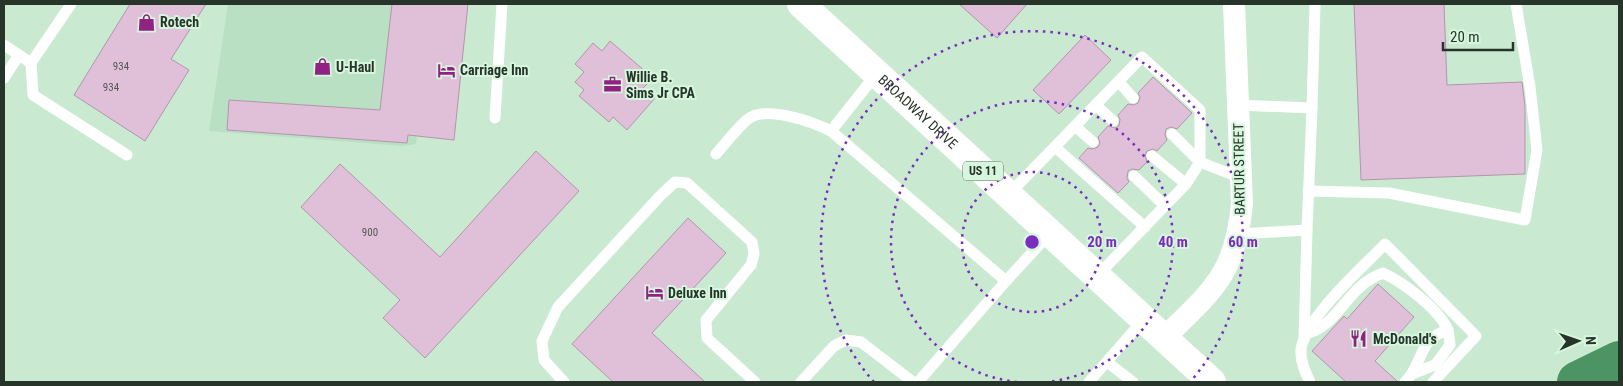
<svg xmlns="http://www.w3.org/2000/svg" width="1623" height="386" viewBox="0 0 1623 386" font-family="'Roboto Condensed',sans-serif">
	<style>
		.built { fill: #b9e0c3 }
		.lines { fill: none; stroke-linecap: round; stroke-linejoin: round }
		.river { stroke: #4d9464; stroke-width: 42 }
		.building { fill: #dfc0d8; stroke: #b395ac }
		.service { stroke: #fff; stroke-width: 11 }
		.minor { stroke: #fff; stroke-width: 22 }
		.primary { stroke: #fff; stroke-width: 28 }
		.ring { fill: none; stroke: #7b2cbf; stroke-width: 2.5; stroke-dasharray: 2.5 5 }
		.labels { text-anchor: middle; stroke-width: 4; stroke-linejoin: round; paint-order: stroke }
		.number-label { font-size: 11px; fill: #555756 }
		.shield { fill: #d6f7de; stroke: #5c6e60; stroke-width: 1 }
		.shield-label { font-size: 12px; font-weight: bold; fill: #27342a }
		.poi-label { font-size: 14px; font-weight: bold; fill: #27342a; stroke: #d6f7de; text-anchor: start }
		.street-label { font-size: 14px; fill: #27342a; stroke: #d6f7de }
		.centre { fill: #7b2cbf; stroke: #d6f7de; stroke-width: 2.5 }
		.ring-label { font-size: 15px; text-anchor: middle; font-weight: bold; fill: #7b2cbf; stroke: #d6f7de; stroke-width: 4; stroke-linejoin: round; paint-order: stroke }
	</style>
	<rect width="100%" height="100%" fill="#c9ead1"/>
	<polygon class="built" points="228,4 433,4 416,144 403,146 209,131"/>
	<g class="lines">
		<polyline class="river" points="1578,382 1619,362"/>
	</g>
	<g class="building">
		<polygon points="130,4 206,4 171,59 189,70 145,141 74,95"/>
		<polygon points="392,4 468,4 454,140 408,135 407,143 227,130 229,100 380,110"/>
		<polygon points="959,4 1027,4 997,38"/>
		<polygon points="1354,4 1444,4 1447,85 1522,82 1525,106 1525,174 1361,180"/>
		<polygon points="1085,35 1111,60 1059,114 1033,90"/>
		<polygon points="610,41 653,78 643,88 655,98 627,130 613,117 609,122 579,96 584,90 575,82 584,72 575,64 593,43 602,51"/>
		<polygon points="1153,77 1192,113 1177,129 1171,127 1166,129 1165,135 1167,140 1157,151 1153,149 1147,151 1145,155 1147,162 1139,170 1132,169 1128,171 1127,178 1129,182 1118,193 1079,158 1088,148 1092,149 1098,147 1100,143 1098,137 1108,126 1115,128 1119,126 1120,119 1118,115 1128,104 1134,105 1138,103 1140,97 1138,93"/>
		<polygon points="536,151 579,191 425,358 383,318 400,300 301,207 340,164 440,257"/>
		<polygon points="688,218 726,253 652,333 705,382 613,382 572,344"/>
		<polygon points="1378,284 1414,317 1375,361 1398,382 1346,382 1312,351 1344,316 1347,319"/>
	</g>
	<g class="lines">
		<g class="service">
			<polyline points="71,4 31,63 33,95 127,155"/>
			<polyline points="4,45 31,63"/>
			<polyline points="4,78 19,55"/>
			<polyline points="1119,82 1133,98"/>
			<polyline points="1096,105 1113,121"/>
			<polyline points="1237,105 1312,108 1307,230"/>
			<polyline points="1312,108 1315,4"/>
			<polyline points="495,118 502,4"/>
			<polyline points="1076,127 1093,142"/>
			<polyline points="831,131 877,73"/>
			<polyline points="1055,147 1145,227"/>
			<path d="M716,154C726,143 736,129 748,119C766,105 813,122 831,131L1006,281L1050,233"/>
			<polyline points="1152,156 1186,184"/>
			<polyline points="1134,176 1165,206"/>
			<polyline points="1308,191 1389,193 1525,220 1537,150 1530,87 1516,4"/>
			<polyline points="1008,195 1142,57 1200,110 1200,162 1241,178"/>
			<polyline points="1240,234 1307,230 1304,339"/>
			<polyline points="1097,276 1186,184 1200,162 1172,134"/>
			<path d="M1309,333C1339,324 1348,285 1383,273C1404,283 1438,308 1448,330C1418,338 1423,365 1405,382"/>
			<polyline points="1107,362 1133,382"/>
			<polyline points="1414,373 1435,365 1450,345 1448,330"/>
			<polyline points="564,382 544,360 542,341 558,307 660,196 675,182 687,183 752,242 754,254 751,265 706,320 707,338 755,382"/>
			<polyline points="801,382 834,346 846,340 861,342 913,382"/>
			<polyline points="918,382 1006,281"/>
			<polyline points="1089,382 1144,319"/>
			<path d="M1310,382C1305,372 1300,361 1301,349C1306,317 1362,268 1385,244L1476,336L1433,382"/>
		</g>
		<path class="minor" d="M1164,338C1212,291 1236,274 1242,203L1234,4"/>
		<path class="primary" id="s1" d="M801,4L1212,382"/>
	</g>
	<g class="ring">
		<circle cx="1032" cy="242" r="70"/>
		<path d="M1017 382A141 141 0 1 1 1047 382"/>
		<path d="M874 382A211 211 0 1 1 1190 382"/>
	</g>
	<defs>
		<symbol id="shop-bare" viewBox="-9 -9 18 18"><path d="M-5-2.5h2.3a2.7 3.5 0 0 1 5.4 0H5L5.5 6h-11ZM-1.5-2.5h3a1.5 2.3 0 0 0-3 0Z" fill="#912182" stroke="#d6f7de" stroke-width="2.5" paint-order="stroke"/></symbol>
		<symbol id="hotel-bare" viewBox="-9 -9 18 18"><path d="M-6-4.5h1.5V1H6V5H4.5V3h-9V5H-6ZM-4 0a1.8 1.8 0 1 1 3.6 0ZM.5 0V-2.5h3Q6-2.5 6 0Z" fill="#912182" stroke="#d6f7de" stroke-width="2.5" paint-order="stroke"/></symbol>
		<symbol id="office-bare" viewBox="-9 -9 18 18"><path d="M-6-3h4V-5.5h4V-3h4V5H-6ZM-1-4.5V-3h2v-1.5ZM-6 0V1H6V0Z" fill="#912182" stroke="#d6f7de" stroke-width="2.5" paint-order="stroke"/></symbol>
		<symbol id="restaurant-bare" viewBox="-9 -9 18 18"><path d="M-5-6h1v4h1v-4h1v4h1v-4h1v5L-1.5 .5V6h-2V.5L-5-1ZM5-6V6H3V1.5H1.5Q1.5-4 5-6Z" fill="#912182" stroke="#d6f7de" stroke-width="2.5" paint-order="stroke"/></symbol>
	</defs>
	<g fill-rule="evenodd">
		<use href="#shop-bare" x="134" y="10" width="25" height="25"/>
		<use href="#shop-bare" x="310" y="54" width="25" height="25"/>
		<use href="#hotel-bare" x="434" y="58" width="25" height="25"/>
		<use href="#office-bare" x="600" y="72" width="25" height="25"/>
		<use href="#hotel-bare" x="642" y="280" width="25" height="25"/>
		<use href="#restaurant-bare" x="1346" y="326" width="25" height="25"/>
	</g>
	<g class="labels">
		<g class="number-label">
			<text x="121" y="70">934</text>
			<text x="111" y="91">934</text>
			<text x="370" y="236">900</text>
		</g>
		<rect class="shield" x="963" y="161.5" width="40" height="19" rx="4"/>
		<g class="shield-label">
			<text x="983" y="175">US 11</text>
		</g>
		<g class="poi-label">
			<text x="160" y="27">Rotech</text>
			<text x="336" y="72">U-Haul</text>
			<text x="460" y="75">Carriage Inn</text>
			<text x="626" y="82">Willie B.<tspan x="626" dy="16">Sims Jr CPA</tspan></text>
			<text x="668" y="298">Deluxe Inn</text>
			<text x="1373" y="344">McDonald's</text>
		</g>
		<g class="street-label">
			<text dy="5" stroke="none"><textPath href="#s1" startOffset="159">BROADWAY DRIVE</textPath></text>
			<text transform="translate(1239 169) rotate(-91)" y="5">BARTUR STREET</text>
		</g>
	</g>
	<circle cx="1032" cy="242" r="8" class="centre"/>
	<g class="ring-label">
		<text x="1102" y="247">20 m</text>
		<text x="1173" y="247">40 m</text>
		<text x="1243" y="247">60 m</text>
	</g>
	<rect width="1623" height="386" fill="none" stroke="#27342a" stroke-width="10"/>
	<g transform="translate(1578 341) rotate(88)" stroke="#d6f7de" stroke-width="4" paint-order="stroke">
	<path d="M0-4L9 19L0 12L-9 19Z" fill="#27342a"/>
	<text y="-8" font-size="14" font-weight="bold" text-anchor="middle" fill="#27342a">N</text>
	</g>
	<path d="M1443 42v8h70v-8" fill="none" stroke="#27342a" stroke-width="2.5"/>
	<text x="1450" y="42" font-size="15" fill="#27342a" stroke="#d6f7de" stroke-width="4" paint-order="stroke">20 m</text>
</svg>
